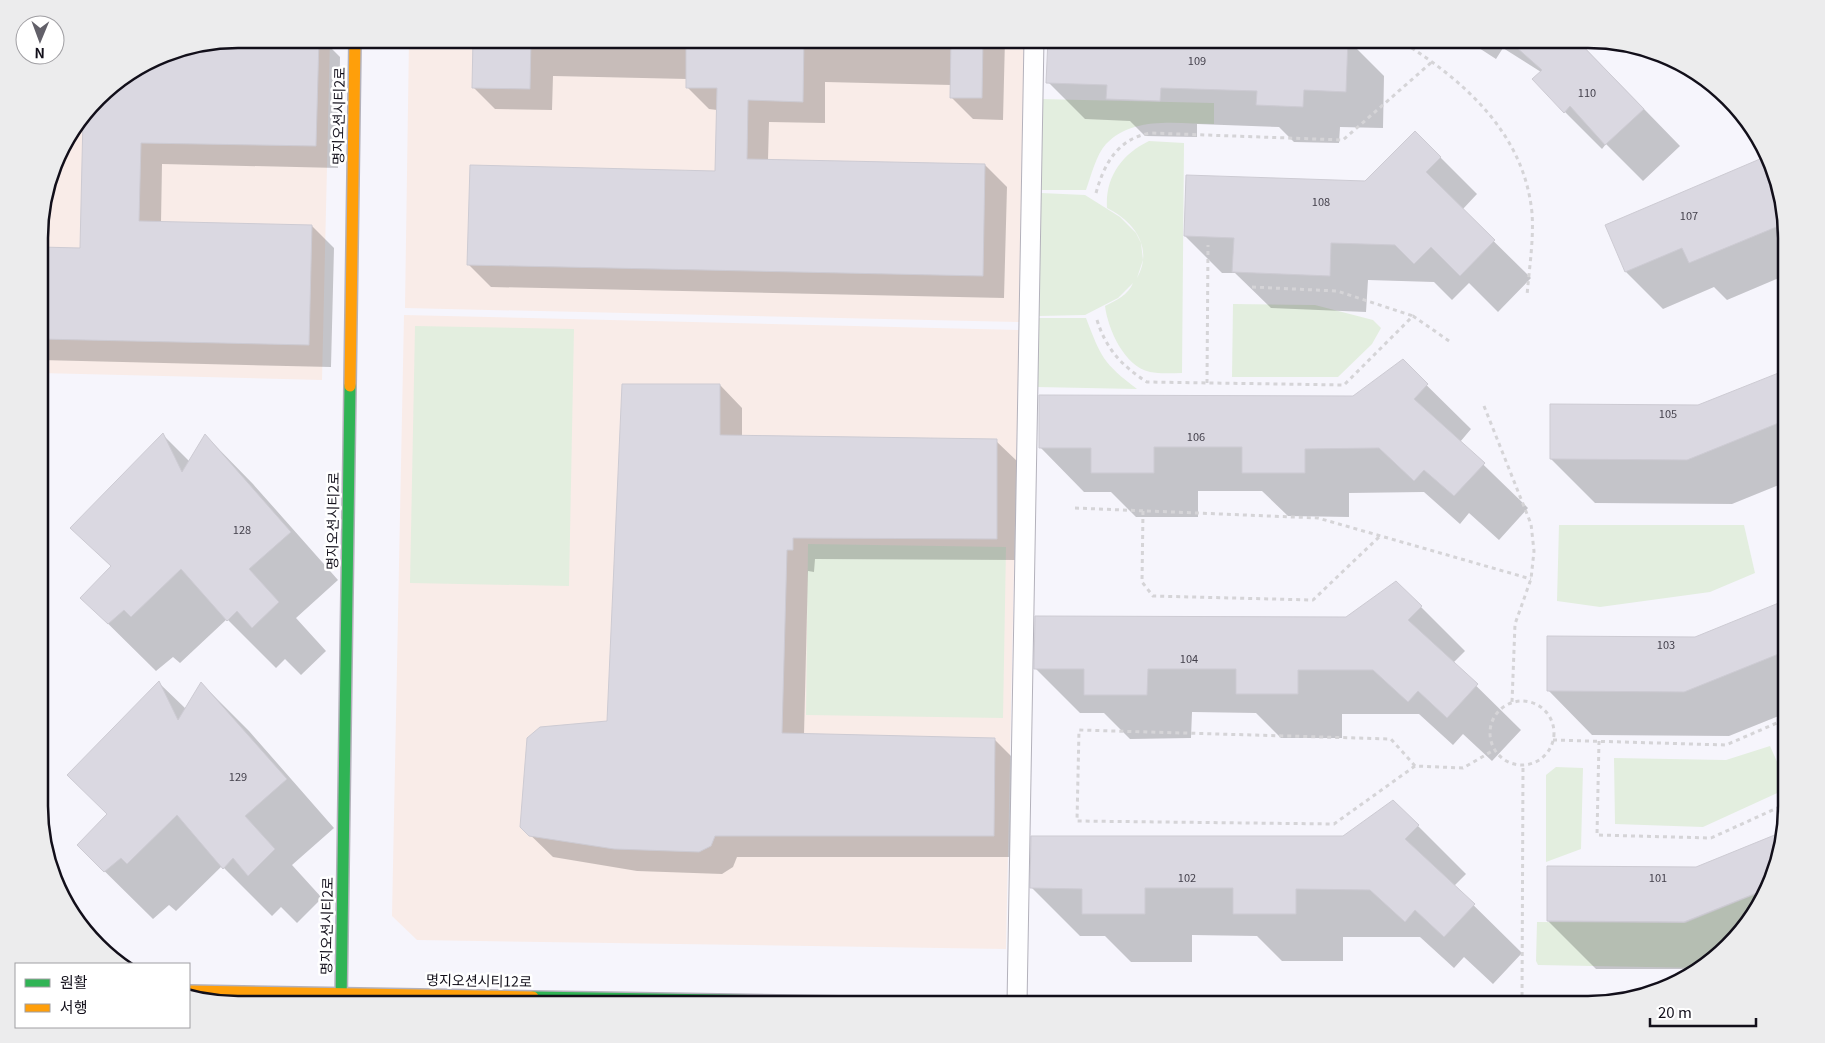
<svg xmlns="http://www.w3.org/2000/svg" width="1825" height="1043" viewBox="0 0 1825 1043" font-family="Georgia,'Noto Sans KR',serif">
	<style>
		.education { fill: #f9ece8 }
		.green { fill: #e3eedf }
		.shadow { fill: #0003 }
		.building { fill: #dad8e1; stroke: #cdcbd3 }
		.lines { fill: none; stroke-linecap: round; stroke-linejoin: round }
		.lane-casing { stroke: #b3b1bb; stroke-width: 21 }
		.fast-casing { stroke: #b3b1bb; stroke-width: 14 }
		.slow-casing { stroke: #b3b1bb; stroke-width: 14 }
		.path { stroke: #d5d4d7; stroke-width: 3; stroke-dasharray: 4 4; stroke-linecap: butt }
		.lane { stroke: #fefeff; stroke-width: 19 }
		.fast { stroke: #30b455; stroke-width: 11 }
		.slow { stroke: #ff9f0a; stroke-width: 11 }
		.labels { text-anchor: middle; stroke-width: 5; stroke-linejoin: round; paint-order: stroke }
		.number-label { font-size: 11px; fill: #44414c }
		.street-label { font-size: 14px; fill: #120f1a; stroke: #fff }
		.rim { fill: none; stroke: #120f1a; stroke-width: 2.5 }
	</style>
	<rect width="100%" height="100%" fill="#f6f5fc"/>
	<g class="education">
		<polygon points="237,39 330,39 322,380 40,373 40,211 59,149 106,88 161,54"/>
		<polygon points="409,39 1024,39 1019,322 405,308"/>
		<polygon points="404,315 1019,330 1006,949 417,940 392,916"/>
	</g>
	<g class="green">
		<path d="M1040,99L1214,103V124C1179,124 1133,115 1106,144C1096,155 1091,176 1086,190H1039Z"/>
		<path d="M1149,141L1184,143L1182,373C1172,373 1160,374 1150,372C1124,366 1108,329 1105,306C1117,300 1128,295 1133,283L1118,298L1085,315L1039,316L1041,193L1085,195L1120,217L1136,233L1141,243L1143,260L1137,278C1154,248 1134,221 1107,208C1105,177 1122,154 1149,141Z"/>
		<polygon points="1233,304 1315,305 1373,320 1381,328 1372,344 1338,377 1232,377"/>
		<path d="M1038,318H1086C1101,357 1103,363 1137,389L1037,387Z"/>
		<polygon points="415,326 574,329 569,586 410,583"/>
		<polygon points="1559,525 1744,525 1755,573 1710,592 1600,607 1557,601"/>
		<polygon points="808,544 1006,547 1003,718 806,715"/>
		<polygon points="1770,746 1786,782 1786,789 1703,827 1615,824 1614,758 1726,760"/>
		<polygon points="1556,767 1583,768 1581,849 1546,862 1546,775"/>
		<polygon points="1764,891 1760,905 1701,968 1538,965 1536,961 1537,922 1685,923"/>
	</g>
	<g class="shadow">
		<polygon points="237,39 322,39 340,57 338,168 162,164 161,223 312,226 334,248 331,367 40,360 40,248 81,249 84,126 78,125 106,88 161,54"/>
		<polygon points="474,39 1005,39 1003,120 973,119 951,97 951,85 825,82 825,123 769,122 768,160 985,165 1007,187 1004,298 491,287 469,265 716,172 717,110 709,109 687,87 687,79 553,76 552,110 495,109 473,87"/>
		<polygon points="1049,39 1347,39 1384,76 1383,128 1340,127 1339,143 1294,142 1279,127 1197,124 1197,137 1145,136 1130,121 1085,119 1048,82"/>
		<polygon points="1465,39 1576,39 1680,146 1643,181 1606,144 1602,149 1565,112 1541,72 1503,48 1496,59"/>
		<polygon points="1415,132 1477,194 1462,210 1531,278 1498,312 1469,283 1452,300 1434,282 1368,280 1366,312 1271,308 1235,273 1222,273 1185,236 1365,183"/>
		<polygon points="1768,157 1776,173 1786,224 1786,275 1727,300 1714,287 1663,309 1626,272 1606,226"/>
		<polygon points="1402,361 1471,429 1460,442 1528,508 1499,540 1469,513 1460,524 1424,492 1349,493 1349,517 1288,516 1262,491 1198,491 1198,517 1136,517 1111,492 1084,492 1040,447 1353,397"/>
		<polygon points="1786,371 1786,482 1732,504 1595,503 1551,459 1699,406"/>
		<polygon points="720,385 742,408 742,437 996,441 1019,463 1018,560 815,559 814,572 808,571 804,735 994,739 1016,761 1016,857 737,857 733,867 722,874 637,871 553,857 521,826 608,722"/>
		<polygon points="163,435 190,462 206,436 253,484 338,580 296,618 326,651 301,675 285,659 276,668 227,619 180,663 173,657 156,671 82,598 112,567 72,528"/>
		<polygon points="40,569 46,576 40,581"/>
		<polygon points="1396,582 1465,651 1453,663 1521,730 1492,761 1463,734 1453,745 1419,714 1342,714 1342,738 1281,738 1256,713 1192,712 1191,738 1130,739 1104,713 1080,713 1035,668 1346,618"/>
		<polygon points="1786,601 1786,713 1729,736 1592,735 1548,690 1696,638"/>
		<polygon points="159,683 186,709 202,684 249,731 334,828 292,865 322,898 297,923 281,907 272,916 222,866 176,911 169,905 153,919 78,845 108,815"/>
		<polygon points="1418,826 1466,874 1454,886 1522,953 1493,984 1464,957 1454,968 1420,937 1343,937 1343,961 1282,961 1257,936 1192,935 1192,962 1131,962 1105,936 1080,936 1032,888"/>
		<polygon points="1781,834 1760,905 1699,969 1596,969 1548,921 1696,868"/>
	</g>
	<g class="building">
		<polygon points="237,39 319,39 316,146 141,143 139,221 312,225 309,345 40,339 40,247 80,248 83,118 106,88 161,54"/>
		<polygon points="473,39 531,39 530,89 472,88"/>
		<polygon points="686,39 804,39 803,102 748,100 747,159 985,164 983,276 467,265 470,165 715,171 717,88 686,88"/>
		<polygon points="951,39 983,39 982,98 950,98"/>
		<polygon points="1048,39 1348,39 1346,92 1304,90 1303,107 1256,105 1257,91 1161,88 1160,101 1106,99 1107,85 1046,83"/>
		<polygon points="1507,39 1576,39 1644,109 1605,145 1570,106 1564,113 1532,79 1542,70"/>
		<polygon points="1415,131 1441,157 1426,172 1495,240 1460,276 1431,247 1414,264 1395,245 1331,243 1330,276 1232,272 1234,238 1184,236 1186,175 1365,181"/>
		<polygon points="1767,156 1776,173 1786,223 1689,263 1682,248 1625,272 1605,225"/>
		<polygon points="1403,359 1428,384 1414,399 1485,463 1454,496 1424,470 1414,481 1379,448 1305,449 1305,473 1242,473 1242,447 1154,447 1154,473 1091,473 1091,448 1039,448 1039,395 1353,396"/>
		<polygon points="1786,370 1786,420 1687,460 1550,459 1550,404 1698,405"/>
		<polygon points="622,384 720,384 720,435 997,439 997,539 793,538 793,550 787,550 782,733 995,738 994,836 715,836 711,846 699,852 614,849 529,836 520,827 527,738 540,727 607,721"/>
		<polygon points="163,433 182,472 205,434 291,532 249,569 279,602 252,628 237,611 227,621 181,569 131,617 124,610 108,624 80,598 111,566 70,528"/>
		<polygon points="1396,581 1422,606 1408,620 1478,684 1447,718 1418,691 1408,702 1373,670 1298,670 1298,694 1236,694 1236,669 1148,669 1147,695 1084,695 1084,669 1034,669 1035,616 1346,617"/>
		<polygon points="1786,600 1786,651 1684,692 1547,691 1547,636 1695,637"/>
		<polygon points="159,681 178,720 201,682 287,779 245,816 275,849 248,876 233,858 223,869 177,815 127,864 121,858 104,872 77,845 107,814 67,775"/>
		<polygon points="1393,800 1419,825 1405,839 1475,904 1444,937 1415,910 1405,922 1370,890 1296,889 1296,914 1233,914 1233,888 1145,888 1145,914 1082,914 1082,889 1030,888 1031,836 1343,836"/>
		<polygon points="1782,832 1764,890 1684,922 1547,921 1547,866 1696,867"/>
	</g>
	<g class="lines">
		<defs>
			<polyline id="lane" points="1017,1004 1034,39"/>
			<g id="fast">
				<polyline points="533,997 839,1002"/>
				<polyline points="341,1004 350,386"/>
			</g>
			<g id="slow">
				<polyline points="350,386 355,39"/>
				<polyline points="189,991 533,997"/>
				<polyline points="839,1002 978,1004"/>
			</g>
		</defs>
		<use href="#lane" class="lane-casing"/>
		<use href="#fast" class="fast-casing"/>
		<use href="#slow" class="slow-casing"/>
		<g class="path">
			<path d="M1398,39C1463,80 1524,132 1532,213C1534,240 1529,269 1527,296"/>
			<path d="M1096,193C1104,164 1118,138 1151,133L1343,140L1433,61"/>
			<polyline points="1252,287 1337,291 1413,316"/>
			<path d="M1097,320C1106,349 1122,366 1147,382L1344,385L1413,316L1452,343"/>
			<polyline points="1207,383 1208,245"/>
			<polyline points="1484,406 1531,524 1534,551 1531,579 1515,624 1512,702"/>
			<polyline points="1075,508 1318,518 1531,579"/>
			<polyline points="1143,511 1142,582 1153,596 1313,600 1380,536"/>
			<circle cx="1522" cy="733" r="32"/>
			<polyline points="1782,720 1786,729"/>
			<polyline points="1553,740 1726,745 1786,719"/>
			<polyline points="1599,741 1597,835 1711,838 1786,804"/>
			<polyline points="1415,766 1334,824 1077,821 1079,730 1391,739 1415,766 1463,768 1494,750"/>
			<polyline points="1522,1004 1523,765"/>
		</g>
		<use href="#lane" class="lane"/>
		<use href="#fast" class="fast"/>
		<use href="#slow" class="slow"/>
	</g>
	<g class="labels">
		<g class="number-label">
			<text x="1197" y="65">109</text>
			<text x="1587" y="97">110</text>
			<text x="1321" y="206">108</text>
			<text x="1689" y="220">107</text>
			<text x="1668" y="418">105</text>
			<text x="1196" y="441">106</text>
			<text x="242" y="534">128</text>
			<text x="1666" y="649">103</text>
			<text x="1189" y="663">104</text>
			<text x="238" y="781">129</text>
			<text x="1187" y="882">102</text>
			<text x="1658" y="882">101</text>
		</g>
		<g class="street-label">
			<text transform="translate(339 116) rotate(-89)" y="5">명지오션시티2로</text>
			<text transform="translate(333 521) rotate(-89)" y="5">명지오션시티2로</text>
			<text transform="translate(327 926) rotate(-89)" y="5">명지오션시티2로</text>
			<text transform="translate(479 981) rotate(1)" y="5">명지오션시티12로</text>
		</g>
	</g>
	<path d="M0 0H1825V1043H0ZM238 48H1588A190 190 0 0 1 1778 238V806A190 190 0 0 1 1588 996H238A190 190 0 0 1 48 806V238A190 190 0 0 1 238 48Z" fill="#ececed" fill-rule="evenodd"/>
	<path class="rim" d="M238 48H1588A190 190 0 0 1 1778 238V806A190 190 0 0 1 1588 996H238A190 190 0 0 1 48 806V238A190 190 0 0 1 238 48Z"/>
	<rect x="15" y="963" width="175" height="65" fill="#ffffff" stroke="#a09fa3"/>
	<rect x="25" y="979" width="25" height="8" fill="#30b455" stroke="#a09fa3"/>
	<text x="60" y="988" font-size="15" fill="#120f1a">원활</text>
	<rect x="25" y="1004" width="25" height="8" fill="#ff9f0a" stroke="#a09fa3"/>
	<text x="60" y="1013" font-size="15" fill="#120f1a">서행</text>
	<g transform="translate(40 40) rotate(181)"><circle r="24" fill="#ffffff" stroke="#a09fa3"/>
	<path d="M0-4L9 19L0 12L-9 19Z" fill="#626069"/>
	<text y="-8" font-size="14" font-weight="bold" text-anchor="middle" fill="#120f1a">N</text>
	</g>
	<path d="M1650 1018v8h106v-8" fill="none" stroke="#120f1a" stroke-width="2.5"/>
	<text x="1658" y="1018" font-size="15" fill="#120f1a" stroke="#ffffff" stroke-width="4" paint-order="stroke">20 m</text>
</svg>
